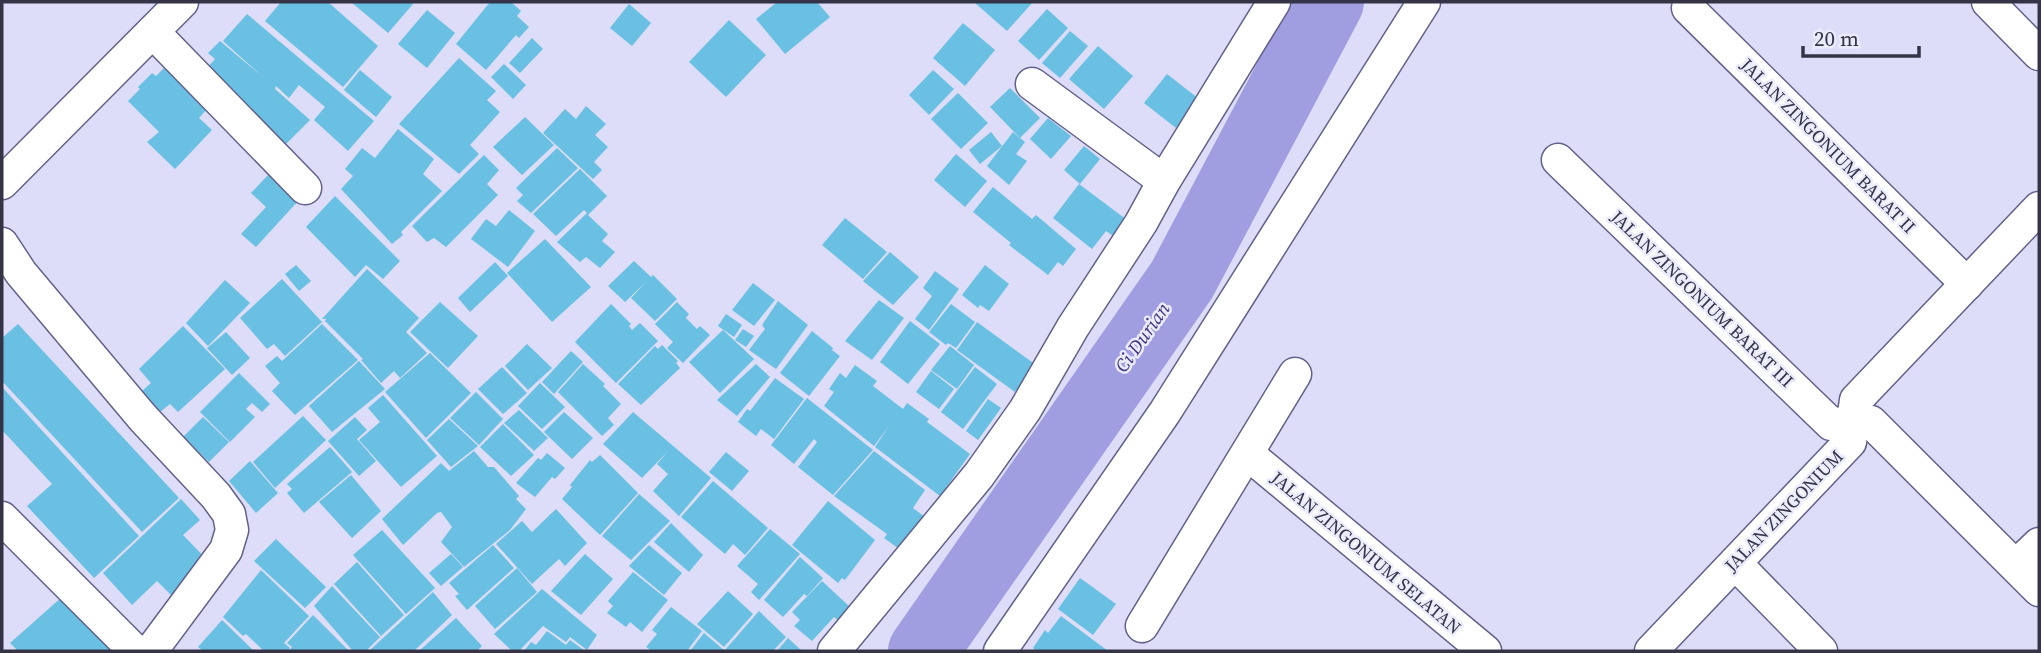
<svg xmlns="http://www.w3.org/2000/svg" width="2041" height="653" viewBox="0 0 2041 653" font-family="'Source Serif 4',serif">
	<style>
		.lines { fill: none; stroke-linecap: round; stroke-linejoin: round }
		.river { stroke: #a09de0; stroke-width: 70 }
		.building { fill: #69c0e2 }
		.street-casing { stroke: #626189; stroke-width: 35 }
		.street { stroke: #fff; stroke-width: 32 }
		.labels { text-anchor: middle; stroke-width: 5; stroke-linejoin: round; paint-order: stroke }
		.street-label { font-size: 18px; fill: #343446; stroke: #ebebfe }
		.water-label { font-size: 19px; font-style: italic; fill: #403482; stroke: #ebebfe }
	</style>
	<rect width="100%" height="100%" fill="#ddddf9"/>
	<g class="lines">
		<polyline class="river" points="923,651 1182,280 1329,2"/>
	</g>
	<g class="building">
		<polygon points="281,2 328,2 378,46 343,87 265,21"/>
		<polygon points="351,2 411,2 413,4 388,33"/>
		<polygon points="490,2 511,2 521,11 517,16 529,27 519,38 516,35 486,70 456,44"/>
		<polygon points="777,2 817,2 830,17 785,54 756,19"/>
		<polygon points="976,2 1033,2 1007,31 975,3"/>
		<polygon points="629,4 651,23 632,46 610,28"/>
		<polygon points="1047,9 1068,28 1039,60 1018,41"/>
		<polygon points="427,10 455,33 427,68 398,44"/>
		<polygon points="247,14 374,121 348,151 314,120 325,107 299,85 289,98 276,86 275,89 310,120 277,153 198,78 215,59 208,53 220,41 264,78 223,41"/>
		<polygon points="729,20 766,55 726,97 689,62"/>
		<polygon points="963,23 995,50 965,86 933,58"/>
		<polygon points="1070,31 1088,46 1060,78 1042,63"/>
		<polygon points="532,38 543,49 520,73 509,63"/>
		<polygon points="1098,46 1133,76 1104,109 1069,79"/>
		<polygon points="459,58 496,91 487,100 500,112 470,145 479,154 459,174 399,124"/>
		<polygon points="504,64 526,85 513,99 491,77"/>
		<polygon points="166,66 210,106 199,118 212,130 175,169 147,142 159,132 128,101 140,89 138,87 152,73 156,76"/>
		<polygon points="360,70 392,97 376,117 344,90"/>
		<polygon points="933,70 954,89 929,115 909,95"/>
		<polygon points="1167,74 1199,99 1176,128 1144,103"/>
		<polygon points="1010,88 1040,118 1020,138 990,107"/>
		<polygon points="958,93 988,123 961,149 931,119"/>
		<polygon points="586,106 606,124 595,135 608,147 594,162 602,170 593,179 543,133 565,109 576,119"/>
		<polygon points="525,117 554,145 522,175 493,147"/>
		<polygon points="1048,118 1071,136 1051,159 1030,139"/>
		<polygon points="398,129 434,159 423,174 442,191 401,232 403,235 392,244 341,189 353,176 345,169 362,148 375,158"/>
		<polygon points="991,132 1002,146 980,164 969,150"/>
		<polygon points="1013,132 1025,142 1016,154 1027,161 1009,185 987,166"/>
		<polygon points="1084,146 1100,159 1080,184 1064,170"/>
		<polygon points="557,148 578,168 531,213 517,201 523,195 516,188"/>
		<polygon points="956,154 987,181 965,207 934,180"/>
		<polygon points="484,155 499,170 487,184 498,195 446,247 434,238 427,242 412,226"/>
		<polygon points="580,169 607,196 588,215 608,234 602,241 615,252 600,268 586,257 580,262 557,242 587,213 584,210 556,236 533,214"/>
		<polygon points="271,172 299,200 256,247 241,234 266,207 251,193"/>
		<polygon points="1079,184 1127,220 1115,237 1106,231 1092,249 1053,218"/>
		<polygon points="993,187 1032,219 1036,215 1076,249 1063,266 1058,262 1048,275 1009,245 1011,243 973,212"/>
		<polygon points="335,196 400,261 383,279 366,265 355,277 306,227"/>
		<polygon points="509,210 535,231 508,267 471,239 486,219 496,226"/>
		<polygon points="845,218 887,252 863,279 822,245"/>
		<polygon points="545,239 591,287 552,322 507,273"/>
		<polygon points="890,252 919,277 893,305 863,281"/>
		<polygon points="634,261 651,277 653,275 677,299 655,321 631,298 646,282 625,302 608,286"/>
		<polygon points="495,262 508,276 470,312 458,298"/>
		<polygon points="296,265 311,281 299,291 285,274"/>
		<polygon points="985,265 1009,284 989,311 980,305 978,308 962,295"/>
		<polygon points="367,269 419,318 406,332 427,353 400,378 394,371 381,383 361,360 363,359 325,321 326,319 322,319"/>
		<polygon points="935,271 959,289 929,330 915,319 932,296 923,288"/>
		<polygon points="282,279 322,322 285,356 274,344 267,349 240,318"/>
		<polygon points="225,280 250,303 208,346 186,323"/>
		<polygon points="753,283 775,300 754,326 732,310"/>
		<polygon points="879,300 904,318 872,360 845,341"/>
		<polygon points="778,301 808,325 776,369 749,350 765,329 762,325"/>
		<polygon points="440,302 478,336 448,368 410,332"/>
		<polygon points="677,302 689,314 686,318 697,329 700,326 710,335 683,363 667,348 673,342 655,324"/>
		<polygon points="611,304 631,324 629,326 632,330 640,323 658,341 616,383 575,342"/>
		<polygon points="951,304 975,322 956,348 948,343 946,345 929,332"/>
		<polygon points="726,314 742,325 734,337 718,326"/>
		<polygon points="910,321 940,344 908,384 880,362"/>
		<polygon points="977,322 1036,365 1015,392 957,350"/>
		<polygon points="18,324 179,498 142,532 2,381 2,338"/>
		<polygon points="322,324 358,360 295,415 272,391 280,383 265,366 277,356 282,361"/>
		<polygon points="183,326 225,369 178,412 170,404 160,412 142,391 151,383 139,369"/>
		<polygon points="743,329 754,336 746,347 735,340"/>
		<polygon points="723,330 754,359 720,393 689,362"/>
		<polygon points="812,331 833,348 832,350 840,356 809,396 780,373"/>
		<polygon points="226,332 250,358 232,375 207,348"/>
		<polygon points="527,344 552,368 528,390 505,366"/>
		<polygon points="662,345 678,361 676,363 680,368 641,405 618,384 655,346 658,349"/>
		<polygon points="950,346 974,365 957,389 931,370"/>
		<polygon points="571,351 583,362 554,394 542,382"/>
		<polygon points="430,353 471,393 426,438 385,392"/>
		<polygon points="359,361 385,389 332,432 309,406"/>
		<polygon points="583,364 605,384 603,386 621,404 608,418 614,425 602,436 558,392"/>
		<polygon points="756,364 770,377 737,416 717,400"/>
		<polygon points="855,365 877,381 873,386 903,409 907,403 929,419 927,422 970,454 940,496 875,447 889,426 874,446 824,406 834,392 829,389 840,373 846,378"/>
		<polygon points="502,367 527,393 503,414 478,389"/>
		<polygon points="975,367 997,384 963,429 941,412"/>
		<polygon points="931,371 954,389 939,409 916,392"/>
		<polygon points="239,373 270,404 262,412 252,403 246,409 255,417 230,442 200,412"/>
		<polygon points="775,378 804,399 774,439 761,429 756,436 738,422 747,409 750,411"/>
		<polygon points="540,383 565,407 542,429 518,406"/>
		<polygon points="2,387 139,536 94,578 27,506 52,484 2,430"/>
		<polygon points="476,392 503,419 479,445 450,418"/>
		<polygon points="383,395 437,456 401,487 359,440 380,422 368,408"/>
		<polygon points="807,398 873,450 833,495 798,467 817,442 814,439 794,464 771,445"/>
		<polygon points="988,399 1001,408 978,440 966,431"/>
		<polygon points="519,410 548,438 534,451 504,423"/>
		<polygon points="564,412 593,438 572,459 544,432"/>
		<polygon points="633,412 711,478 679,516 653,491 668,474 657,464 669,450 642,478 603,444"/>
		<polygon points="303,416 326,440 275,488 253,462"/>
		<polygon points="203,417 229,442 209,462 183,437"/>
		<polygon points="355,417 367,430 357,439 376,461 359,476 328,441"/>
		<polygon points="449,419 478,446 451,467 427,440"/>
		<polygon points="503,424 534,455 511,476 480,447"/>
		<polygon points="330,447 352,472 304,513 287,493 292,489 287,484"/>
		<polygon points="474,451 488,467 494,467 519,496 516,499 526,509 510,530 464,567 441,542 452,527 441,512 437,513 403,545 382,519 441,463 449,471"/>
		<polygon points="874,451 925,490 913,508 925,517 902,551 884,538 887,534 834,496"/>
		<polygon points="726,452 749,471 732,491 709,472"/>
		<polygon points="547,453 565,468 555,479 552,477 535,497 516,483 538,458 541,460"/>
		<polygon points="600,455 638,493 600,535 562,499 572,487 570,485 590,460 592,462"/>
		<polygon points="250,461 278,493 256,513 229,481"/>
		<polygon points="351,475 381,511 352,538 319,502"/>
		<polygon points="713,481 768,528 745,555 733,544 725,554 681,517"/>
		<polygon points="639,494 670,521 631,560 602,536"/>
		<polygon points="181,499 200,520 183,535 210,563 173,597 157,581 132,605 103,573"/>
		<polygon points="828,501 875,540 845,580 842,578 838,583 792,545"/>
		<polygon points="556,509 587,543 565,566 559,559 532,584 496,544 522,521 532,532"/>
		<polygon points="671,523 703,555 689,572 654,542"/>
		<polygon points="770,529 800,554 759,600 751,592 758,584 737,566"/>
		<polygon points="382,530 435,588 406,614 353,555"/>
		<polygon points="276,539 326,587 305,608 254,561"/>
		<polygon points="493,545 514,568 467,610 455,596 459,594 449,583"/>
		<polygon points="649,545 682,573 664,595 629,566"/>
		<polygon points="451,554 463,567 441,586 429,573"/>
		<polygon points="585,554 613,579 581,615 551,591"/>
		<polygon points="800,557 823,578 807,596 804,594 783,617 764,600"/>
		<polygon points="357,562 404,615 381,636 334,584"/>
		<polygon points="517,568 537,592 495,629 475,606"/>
		<polygon points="261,570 309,616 284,643 290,648 288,651 264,651 246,634 243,636 223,617"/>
		<polygon points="633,572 668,600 642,632 630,622 626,627 607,613 613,606 608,601"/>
		<polygon points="1080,578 1116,604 1093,635 1058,609"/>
		<polygon points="822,581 850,607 839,621 834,617 812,641 794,626 800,620 792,612"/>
		<polygon points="332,586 380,637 366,651 353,651 314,606"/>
		<polygon points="542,589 597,635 587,650 570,637 566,642 543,626 519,651 512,651 494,634"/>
		<polygon points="728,591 753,614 724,647 697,624"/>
		<polygon points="433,592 452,615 414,651 369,651"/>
		<polygon points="62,597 116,651 18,651 10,643"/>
		<polygon points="671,607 702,631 687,651 652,651 646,647 657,634 652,630"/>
		<polygon points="759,611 786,637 773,651 727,651 725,650"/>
		<polygon points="313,615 349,651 289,651 292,647 287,643"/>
		<polygon points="1061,616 1108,651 1037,651 1033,648 1045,630 1048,633"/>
		<polygon points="456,618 482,646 477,651 419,651"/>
		<polygon points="222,620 254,651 203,651 198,647"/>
		<polygon points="547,631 566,645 570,640 585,651 524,651 531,642 536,645"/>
		<polygon points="704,633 725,651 690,651"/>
		<polygon points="788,638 802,651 777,651"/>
	</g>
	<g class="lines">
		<defs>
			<g id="street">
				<polyline points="1988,2 2039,54"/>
				<polyline points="1688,8 1967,284"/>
				<polyline points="153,32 305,188"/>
				<polyline points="1032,84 1164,181"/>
				<polyline points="1558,160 1831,424 1871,422 2039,590"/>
				<polyline points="2,183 182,2"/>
				<polyline points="2,244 21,273 143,418 216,496 229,514 232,530 226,550 151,651"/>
				<polyline points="1248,454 1485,651"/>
				<polyline points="2,518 135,651"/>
				<polyline points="1735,563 1821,651"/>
				<polyline points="2016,566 2039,544"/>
				<polyline points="1142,626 1295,374"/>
				<polyline points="834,651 979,475 1025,410 1073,327 1141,223 1164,181 1274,2"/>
				<polyline points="1000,651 1165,412 1424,2"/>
				<polyline points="1651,651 1850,442 1856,400 2039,208"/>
			</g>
		</defs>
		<use href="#street" class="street-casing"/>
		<use href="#street" class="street"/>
	</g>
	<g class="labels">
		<g class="street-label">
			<text transform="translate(1828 146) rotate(45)" y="6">JALAN ZINGONIUM BARAT II</text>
			<text transform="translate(1702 299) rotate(44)" y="6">JALAN ZINGONIUM BARAT III</text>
			<text transform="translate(1784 511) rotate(-46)" y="6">JALAN ZINGONIUM</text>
			<text transform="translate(1366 553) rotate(40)" y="6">JALAN ZINGONIUM SELATAN</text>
		</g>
		<g class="water-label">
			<text transform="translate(1142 337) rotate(-55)" y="7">Ci Durian</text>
		</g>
	</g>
	<rect width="2041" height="653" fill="none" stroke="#343446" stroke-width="7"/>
	<path d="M1803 46v10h116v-10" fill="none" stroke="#343446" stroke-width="3.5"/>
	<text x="1814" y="46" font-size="21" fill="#343446" stroke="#ebebfe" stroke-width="5" paint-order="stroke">20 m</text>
</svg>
